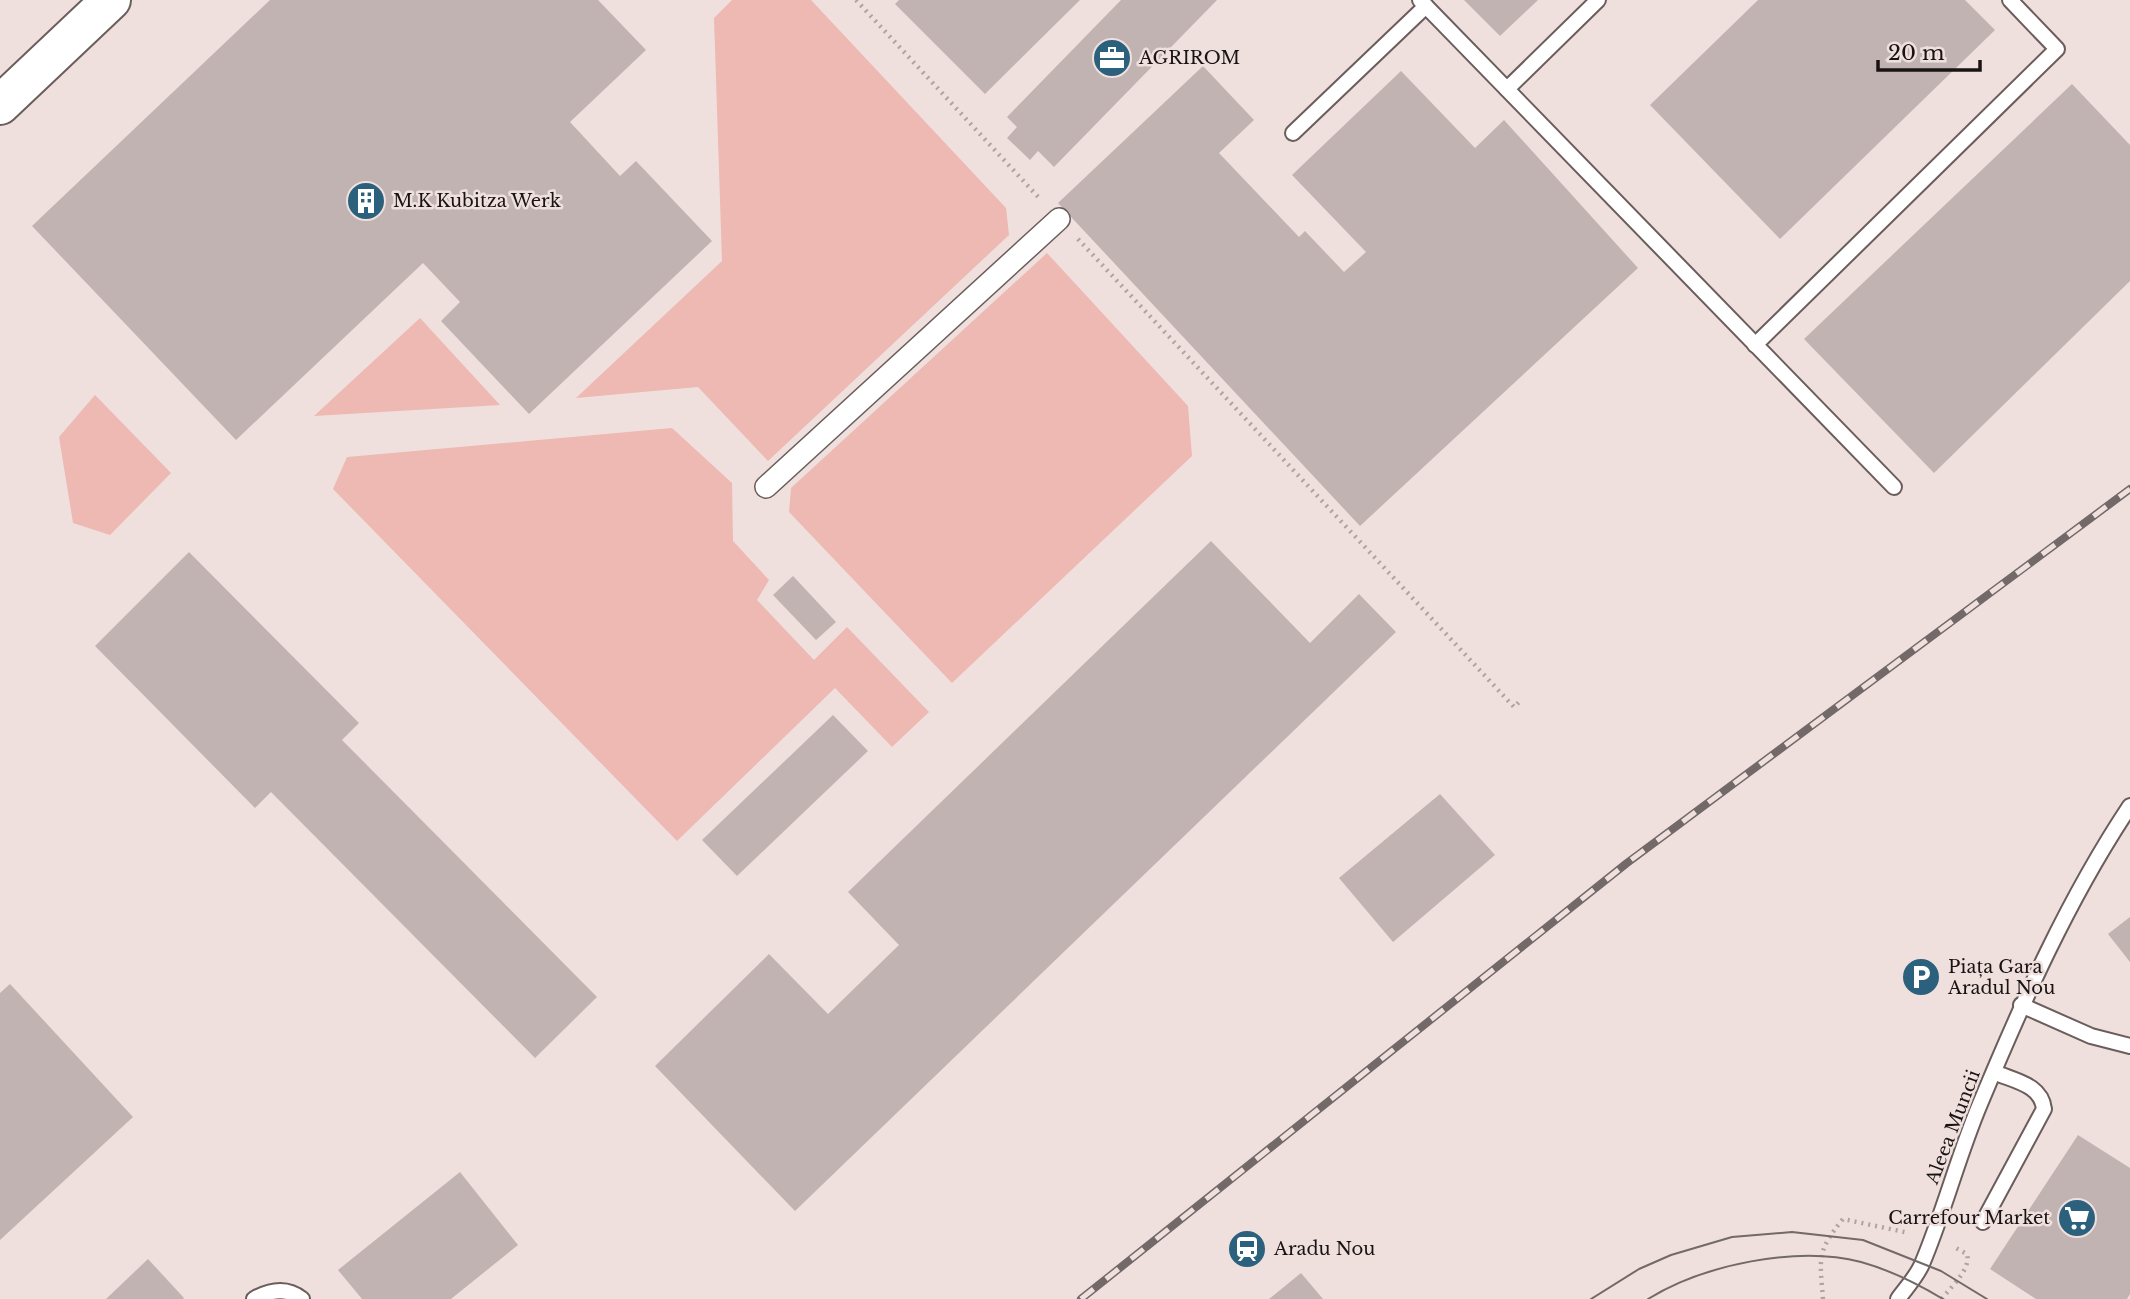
<svg xmlns="http://www.w3.org/2000/svg" width="2130" height="1299" viewBox="0 0 2130 1299" font-family="'Libre Baskerville',serif">
	<style>
		.green { fill: #eeb8b3 }
		.building { fill: #c1b3b1 }
		.lines { fill: none; stroke-linecap: round; stroke-linejoin: round }
		.service-casing { stroke: #6a5d5c; stroke-width: 18 }
		.pedestrian-casing { stroke: #6a5d5c; stroke-width: 24 }
		.secondary-casing { stroke: #6a5d5c; stroke-width: 42 }
		.path { stroke: #afa3a1; stroke-width: 4.5; stroke-dasharray: 2 5; stroke-linecap: butt }
		.service { stroke: #fff; stroke-width: 14 }
		.pedestrian { stroke: #fff; stroke-width: 21 }
		.secondary { stroke: #fff; stroke-width: 38 }
		.tram { stroke: #726968; stroke-width: 2 }
		.rail-casing { stroke: #726968; stroke-width: 8 }
		.rail { stroke: #efe0de; stroke-width: 5; stroke-dasharray: 16; stroke-linecap: butt }
		.labels { text-anchor: middle; stroke-width: 5; stroke-linejoin: round; paint-order: stroke }
		.poi-label { font-size: 18px; fill: #191413; stroke: #efe0de; text-anchor: start }
		.street-label { font-size: 18px; fill: #191413; stroke: #efe0de }
	</style>
	<rect width="100%" height="100%" fill="#efe0de"/>
	<g class="green">
		<polygon points="732,0 811,0 1006,208 1009,235 768,461 698,387 576,398 722,261 714,18"/>
		<polygon points="1047,253 1188,406 1192,456 952,683 789,512 791,488"/>
		<polygon points="420,318 500,405 314,416"/>
		<polygon points="95,395 171,473 110,535 73,523 59,437"/>
		<polygon points="672,428 732,483 733,541 769,580 757,600 814,660 847,627 929,712 892,747 835,688 677,841 333,489 347,457"/>
	</g>
	<g class="building">
		<polygon points="270,0 598,0 646,50 570,122 620,176 636,161 712,241 529,414 441,321 460,302 423,263 236,440 32,226"/>
		<polygon points="899,0 1080,0 985,94 895,4"/>
		<polygon points="1121,0 1217,0 1054,167 1038,151 1030,160 1007,138 1017,127 1007,117"/>
		<polygon points="1464,0 1538,0 1500,36"/>
		<polygon points="1758,0 1965,0 1995,30 1780,239 1650,105"/>
		<polygon points="1203,66 1254,120 1219,153 1299,237 1305,231 1344,272 1366,252 1292,175 1401,71 1475,148 1504,120 1638,268 1360,526 1058,203"/>
		<polygon points="2072,84 2130,145 2130,281 1934,473 1804,339"/>
		<polygon points="1211,541 1310,643 1359,594 1396,632 795,1211 655,1066 769,954 828,1014 899,945 848,892"/>
		<polygon points="189,552 359,723 342,740 597,997 535,1058 271,792 255,808 95,646"/>
		<polygon points="793,576 836,622 816,640 773,595"/>
		<polygon points="833,715 868,751 737,876 702,840"/>
		<polygon points="1440,794 1495,855 1393,942 1339,878"/>
		<polygon points="2130,917 2130,962 2108,934"/>
		<polygon points="10,984 133,1117 0,1240 0,993"/>
		<polygon points="2078,1135 2130,1168 2130,1294 2127,1299 2036,1299 1990,1269"/>
		<polygon points="460,1172 518,1245 451,1299 362,1299 338,1270"/>
		<polygon points="148,1259 184,1298 183,1299 106,1299"/>
		<polygon points="1301,1273 1323,1299 1269,1299"/>
	</g>
	<g class="lines">
		<defs>
			<g id="service">
				<polyline points="1420,0 1894,487"/>
				<polyline points="1507,89 1598,0"/>
				<polyline points="1293,133 1426,6"/>
				<polyline points="1755,345 2057,49 2010,0"/>
				<polyline points="2021,1005 2091,1036 2130,1046"/>
				<path d="M1983,1222L2044,1109C2041,1084 2014,1081 1994,1072"/>
				<path d="M254,1299C270,1290 287,1287 302,1299"/>
				<path d="M1898,1299C1906,1288 1917,1276 1922,1264C1944,1212 1958,1156 1980,1104C2023,1001 2068,899 2130,806"/>
			</g>
			<polyline id="pedestrian" points="766,487 1059,219"/>
			<polyline id="secondary" points="0,105 111,0"/>
		</defs>
		<use href="#service" class="service-casing"/>
		<use href="#pedestrian" class="pedestrian-casing"/>
		<use href="#secondary" class="secondary-casing"/>
		<g class="path">
			<polyline points="856,0 1041,200"/>
			<polyline points="1078,239 1514,707 1522,699"/>
			<path d="M1823,1299C1820,1258 1816,1252 1843,1219L1909,1233"/>
			<path d="M1942,1299C1951,1286 1971,1270 1967,1254L1954,1247"/>
		</g>
		<use href="#service" class="service"/>
		<use href="#pedestrian" class="pedestrian"/>
		<use href="#secondary" class="secondary"/>
		<g class="tram">
			<polyline points="1591,1299 1639,1269 1671,1255 1732,1237 1792,1232 1863,1240 1941,1271 1987,1299"/>
			<path d="M1648,1299C1703,1265 1797,1245 1861,1262C1890,1270 1918,1284 1943,1299"/>
		</g>
		<defs>
			<polyline id="rail" points="1081,1299 1627,863 2130,489"/>
		</defs>
		<use href="#rail" class="rail-casing"/>
		<use href="#rail" class="rail"/>
	</g>
	<defs>
		<symbol id="office-disc" viewBox="-11 -11 22 22"><circle r="9.5" fill="#2b617c" stroke="#efe0de"/><path d="M-6-3h4V-5.5h4V-3h4V5H-6ZM-1-4.5V-3h2v-1.5ZM-6 0V1H6V0Z" fill="#fff"/></symbol>
		<symbol id="building-disc" viewBox="-11 -11 22 22"><circle r="9.5" fill="#2b617c" stroke="#efe0de"/><path d="M-4-6H4V6H1V3H-1V6H-4ZM-2.5-4.3h1.7v1.8h-1.7ZM.8-4.3h1.7v1.8H.8ZM-2.5-1h1.7V.8h-1.7ZM.8-1h1.7V.8H.8Z" fill="#fff"/></symbol>
		<symbol id="parking-disc" viewBox="-11 -11 22 22"><circle r="9.5" fill="#2b617c" stroke="#efe0de"/><path d="M-3.5-5.5H1a3.5 3.5 0 0 1 0 7H-1V5.5H-3.5ZM-1-3.4V-.6H.8a1.4 1.4 0 0 0 0-2.8Z" fill="#fff"/></symbol>
		<symbol id="supermarket-disc" viewBox="-11 -11 22 22"><circle r="9.5" fill="#2b617c" stroke="#efe0de"/><path d="M-6-5.5h2.5l.6 2H6L4.5 2H-2.5L-4.4-4H-6ZM-1.5 3.2a1.3 1.3 0 1 0 .1 0ZM3 3.2a1.3 1.3 0 1 0 .1 0Z" fill="#fff"/></symbol>
		<symbol id="station-disc" viewBox="-11 -11 22 22"><circle r="9.5" fill="#2b617c" stroke="#efe0de"/><path d="M-3-6H3Q5-6 5-4V2Q5 4 3 4L4.5 6H3L1.5 4h-3L-3 6H-4.5L-3 4Q-5 4-5 2V-4Q-5-6-3-6ZM-3.5-4v3h7v-3ZM-3.5 1v1.5H-2V1ZM2 1v1.5H3.5V1Z" fill="#fff"/></symbol>
	</defs>
	<g fill-rule="evenodd">
		<use href="#office-disc" x="1090" y="36" width="44" height="44"/>
		<use href="#building-disc" x="344" y="179" width="44" height="44"/>
		<use href="#parking-disc" x="1899" y="955" width="44" height="44"/>
		<use href="#supermarket-disc" x="2055" y="1196" width="44" height="44"/>
		<use href="#station-disc" x="1225" y="1227" width="44" height="44"/>
	</g>
	<g class="labels">
		<g class="poi-label">
			<text x="1139" y="64">AGRIROM</text>
			<text x="393" y="207">M.K Kubitza Werk</text>
			<text x="1948" y="973">Piața Gara<tspan x="1948" dy="21">Aradul Nou</tspan></text>
			<text x="2050" y="1224" text-anchor="end">Carrefour Market</text>
			<text x="1274" y="1255">Aradu Nou</text>
		</g>
		<g class="street-label">
			<text transform="translate(1953 1127) rotate(-69)" y="6">Aleea Muncii</text>
		</g>
	</g>
	<path d="M1878 60v10h102v-10" fill="none" stroke="#191413" stroke-width="3.5"/>
	<text x="1888" y="60" font-size="21" fill="#191413" stroke="#efe0de" stroke-width="5" paint-order="stroke">20 m</text>
</svg>
